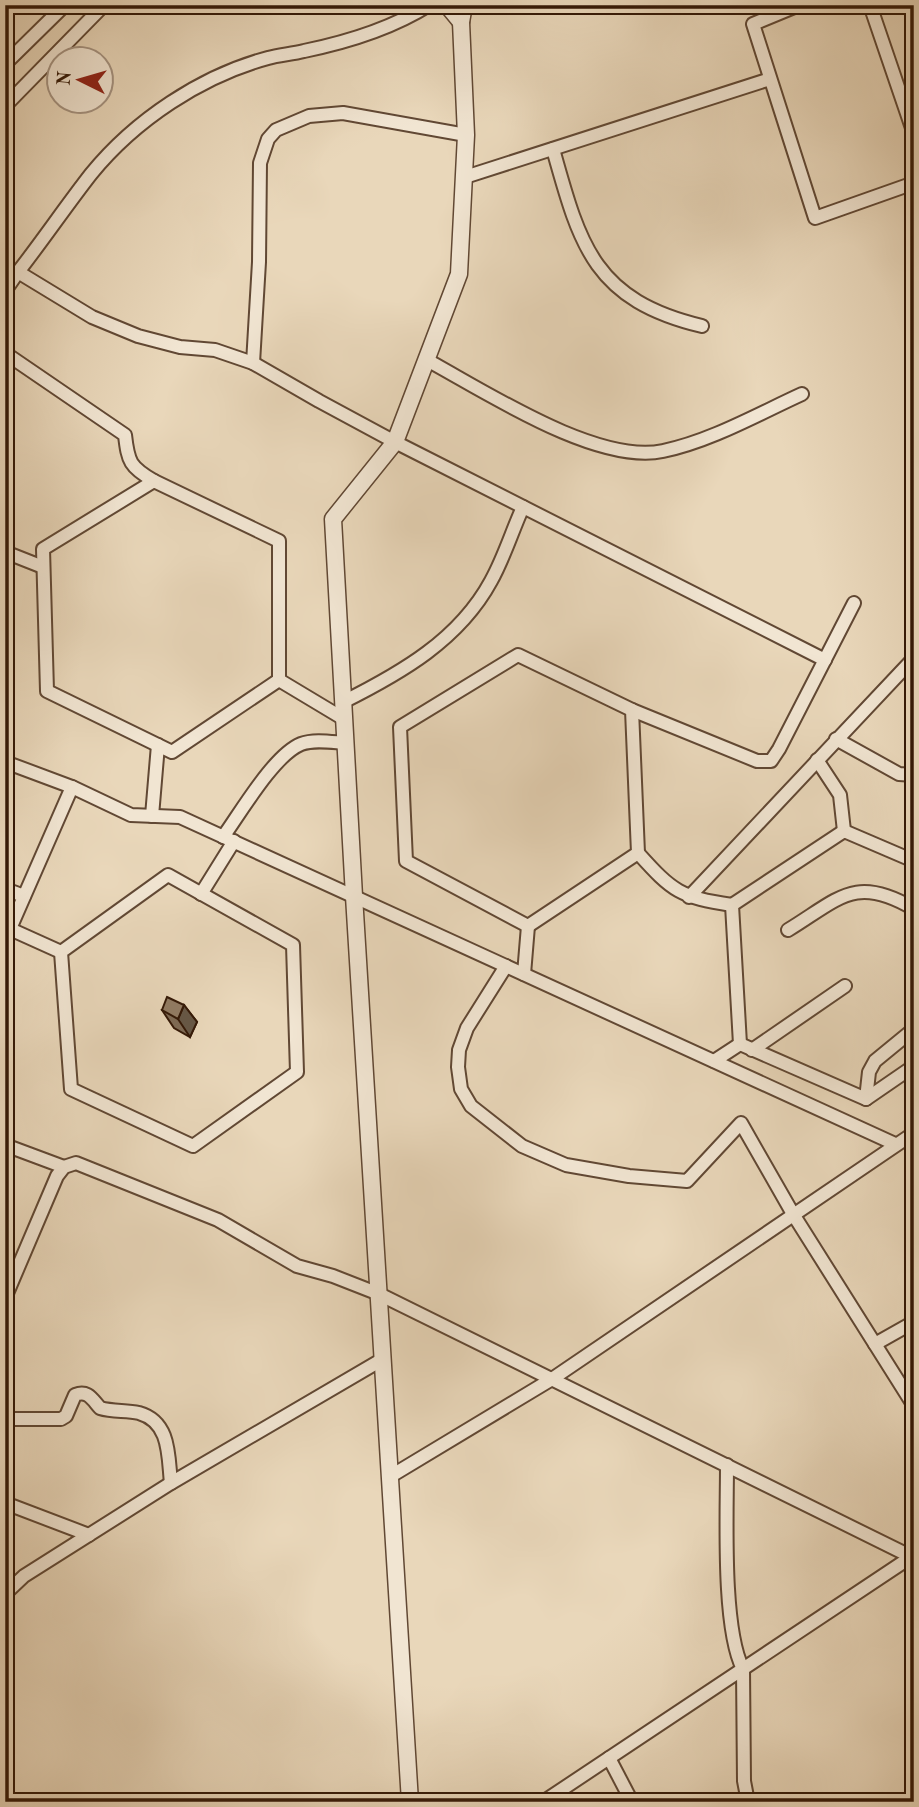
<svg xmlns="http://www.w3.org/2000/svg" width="919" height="1807" viewBox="0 0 919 1807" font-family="'Old Standard TT',serif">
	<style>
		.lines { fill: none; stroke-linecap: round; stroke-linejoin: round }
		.minor-casing { stroke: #614834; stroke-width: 16 }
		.tertiary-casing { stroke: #614834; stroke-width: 19 }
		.minor { stroke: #f1e5d2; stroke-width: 12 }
		.tertiary { stroke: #f1e5d2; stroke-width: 16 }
		.wall { fill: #7e6b56; stroke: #341907; stroke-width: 2 }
		.shaded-wall { fill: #665746; stroke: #341907; stroke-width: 2 }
		.building { fill: #927c64; stroke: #341907; stroke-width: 2 }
	</style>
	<rect width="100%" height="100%" fill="#e9d7ba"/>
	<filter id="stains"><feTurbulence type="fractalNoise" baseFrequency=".00286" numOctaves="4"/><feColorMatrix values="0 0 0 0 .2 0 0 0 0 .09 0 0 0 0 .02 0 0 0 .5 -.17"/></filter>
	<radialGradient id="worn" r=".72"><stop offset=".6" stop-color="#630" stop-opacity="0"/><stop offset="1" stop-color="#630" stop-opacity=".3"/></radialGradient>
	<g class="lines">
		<defs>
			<g id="minor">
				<polyline points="799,5 753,24 815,218 914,183"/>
				<polyline points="870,5 914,134"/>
				<polyline points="5,64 65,5"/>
				<polyline points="5,106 104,5"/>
				<path d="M553,149C580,246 594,300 702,326"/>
				<polyline points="465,177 770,79"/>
				<path d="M18,272C43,240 66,206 91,174C135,120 201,76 268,58C279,55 292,54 304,51C348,42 391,29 429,5"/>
				<polyline points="5,291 18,272 92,317 138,336 180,347 215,350 253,363 319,401 395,442 825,660"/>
				<path d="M5,353L125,435C128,462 130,467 154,481"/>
				<path d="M427,360C486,392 597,465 663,451C711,441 758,414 802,394"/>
				<polyline points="253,363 259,262 260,163 268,139 276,130 309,116 343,113 466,135"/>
				<polygon points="154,481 279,541 279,680 172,752 47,691 43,549"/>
				<polyline points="5,552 43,567"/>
				<polygon points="518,655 632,710 638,853 528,926 406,861 400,727"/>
				<polyline points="279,680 344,719"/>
				<path d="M343,702C401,673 459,640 491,581C504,558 512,531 523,507"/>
				<polyline points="632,710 757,761 771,761 779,749 854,603"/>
				<polyline points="836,739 899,774 914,775"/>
				<polyline points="817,760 840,795 844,831"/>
				<polyline points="5,762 72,787 131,815 180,817 895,1144"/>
				<polyline points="152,816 158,745"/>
				<path d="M223,837C241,812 274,755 301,744C314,739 331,742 345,743"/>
				<path d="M638,853C673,892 680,897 732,905"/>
				<polygon points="168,875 293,945 297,1072 193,1146 71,1089 61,952"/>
				<polyline points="5,889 24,896"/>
				<polyline points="201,894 234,841"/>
				<polyline points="689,897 914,658"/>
				<polyline points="10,929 61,952"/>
				<path d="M788,930C839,899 855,874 914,909"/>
				<polyline points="5,940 72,787"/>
				<polyline points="506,966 467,1028 459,1050 458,1067 461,1089 471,1106 522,1146 566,1165 629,1176 687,1181 741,1123 793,1214 914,1406"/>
				<polyline points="524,974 528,926"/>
				<polyline points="740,1044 732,905 844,831 914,861"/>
				<polyline points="740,1044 866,1099 914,1066"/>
				<polyline points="752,1050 845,986"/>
				<polyline points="714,1061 740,1044"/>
				<polyline points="866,1099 869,1072 875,1061 914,1029"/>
				<polyline points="5,1145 64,1167"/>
				<polyline points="5,1298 57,1176 64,1167 76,1163 218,1220 297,1266 333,1276 379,1294 914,1558"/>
				<polyline points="875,1344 914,1322"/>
				<path d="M5,1419H61L66,1416L75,1395C88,1390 92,1399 100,1408C113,1412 126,1410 139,1413C171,1422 168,1457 171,1483"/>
				<path d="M727,1465C727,1515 722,1628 743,1669L744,1781L748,1802"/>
				<polyline points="391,1476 552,1379 914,1133"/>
				<polyline points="5,1503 89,1535"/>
				<polyline points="5,1594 24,1576 171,1483 383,1359"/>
				<polyline points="609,1758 632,1802"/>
				<polyline points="543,1802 914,1555"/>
			</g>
			<g id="tertiary">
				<polyline points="447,5 461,22"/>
				<polyline points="410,1802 354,896 333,519 395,442 459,274 466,135 461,22 464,5"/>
			</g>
		</defs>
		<use href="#minor" class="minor-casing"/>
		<use href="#tertiary" class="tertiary-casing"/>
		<use href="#minor" class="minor"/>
		<use href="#tertiary" class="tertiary"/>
	</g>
	<polygon class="wall" points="184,1005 197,1022 190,1037 174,1028 162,1010"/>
	<polygon class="shaded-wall" points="184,1005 197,1022 190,1037 178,1019"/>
	<polygon class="building" points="167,997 184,1005 178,1019 162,1010"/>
	<rect width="919" height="1807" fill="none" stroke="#e9d7ba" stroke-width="28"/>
	<rect x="7" y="7" width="905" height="1793" fill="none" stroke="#341907" stroke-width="3.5"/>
	<rect x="14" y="14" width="891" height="1779" fill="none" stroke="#341907" stroke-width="2"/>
	<g transform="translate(80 80) rotate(275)"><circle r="33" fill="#f1e5d2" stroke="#a59381" stroke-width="2"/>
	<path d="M0-5L12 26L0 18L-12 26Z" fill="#8f2418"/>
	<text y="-10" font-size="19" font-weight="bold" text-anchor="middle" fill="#341907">N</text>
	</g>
	<rect width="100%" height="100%" filter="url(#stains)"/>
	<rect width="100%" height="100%" fill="url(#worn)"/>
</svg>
